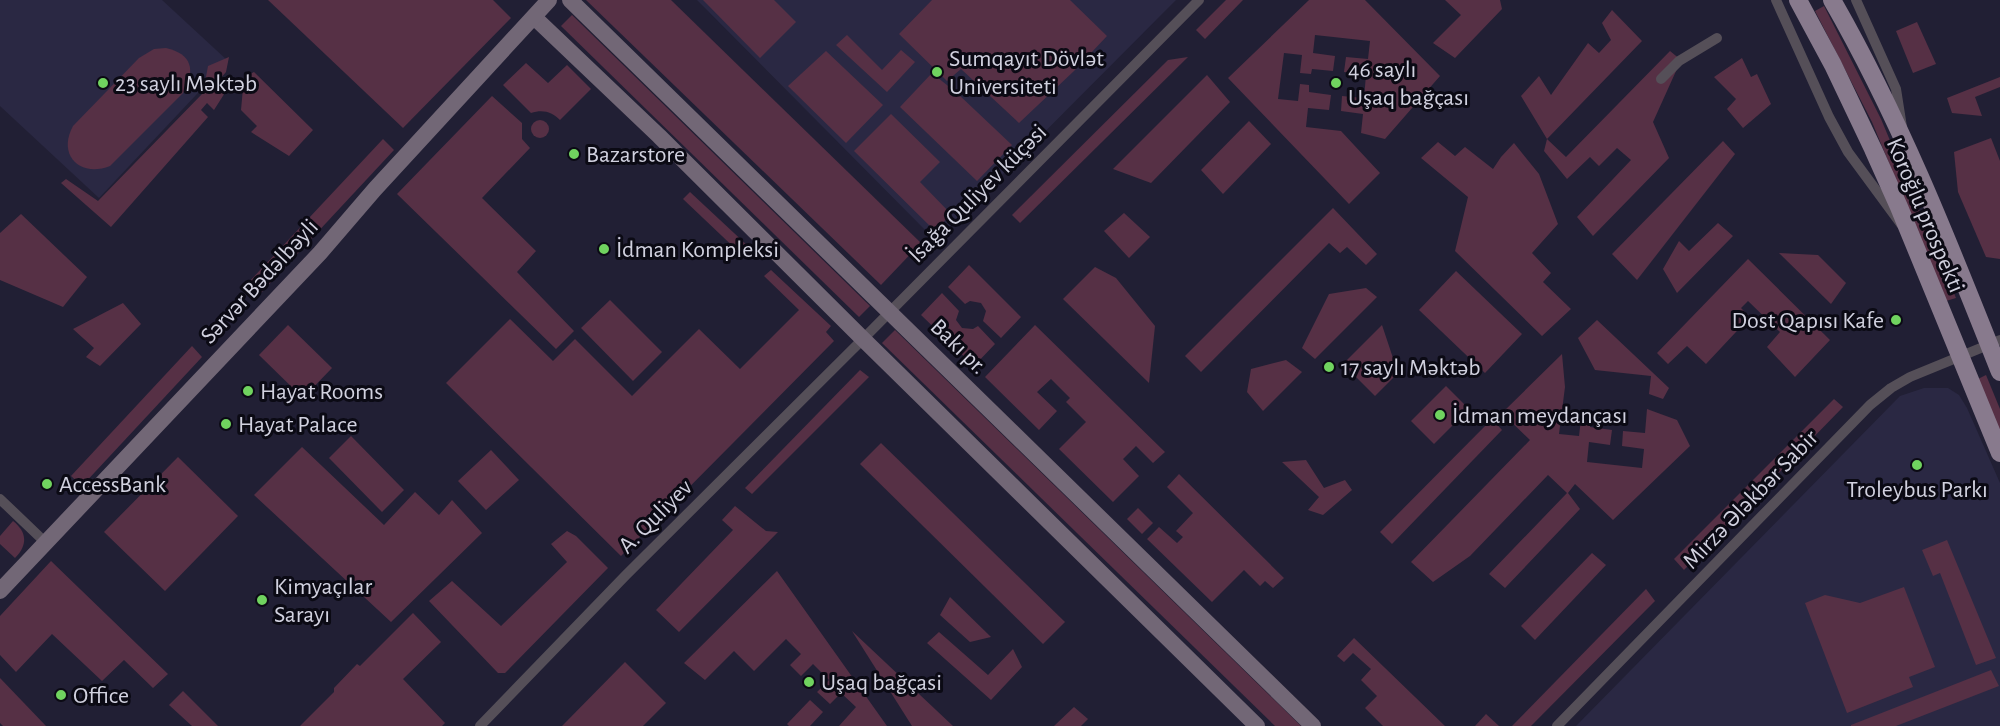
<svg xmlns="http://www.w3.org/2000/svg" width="2000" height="726" viewBox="0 0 2000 726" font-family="'Alegreya Sans',sans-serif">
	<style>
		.built { fill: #2a2843 }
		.green { fill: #563045 }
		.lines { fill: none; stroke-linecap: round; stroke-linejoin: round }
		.street { stroke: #554f58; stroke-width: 10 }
		.secondary { stroke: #726776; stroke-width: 16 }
		.primary { stroke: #887a8d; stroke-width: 18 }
		.poi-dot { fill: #70d35f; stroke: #0b0a14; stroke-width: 2 }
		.labels { text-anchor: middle; stroke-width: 6; stroke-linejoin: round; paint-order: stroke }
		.poi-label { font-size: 24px; fill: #d1d1df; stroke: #0b0a14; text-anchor: start }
		.street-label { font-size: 24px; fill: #d1d1df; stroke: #0b0a14 }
	</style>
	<rect width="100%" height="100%" fill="#211f34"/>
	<g class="built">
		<polygon points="0,0 162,0 228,61 99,198 0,106"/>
		<polygon points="697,0 1176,0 936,241"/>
		<polygon points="1924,388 1948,388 1959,395 1967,408 2000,483 2000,726 1576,726 1900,396"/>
	</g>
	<g class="green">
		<polygon points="268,0 493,0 511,18 403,128"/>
		<polygon points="586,0 671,0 921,243 881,285"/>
		<polygon points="703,0 774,0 796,22 760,58"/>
		<polygon points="932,0 1070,0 1107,36 1074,71 1019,123 961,69 947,81 899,34"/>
		<polygon points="1226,0 1243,0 1205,39 1196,30"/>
		<polygon points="1309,0 1365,0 1440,76 1385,139 1361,133 1363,114 1341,111 1342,96 1364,98 1366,75 1344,72 1346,57 1368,59 1370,41 1315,35 1313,53 1335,56 1333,71 1312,69 1311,74 1300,73 1302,55 1284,53 1278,99 1298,101 1300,84 1309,85 1309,92 1331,95 1329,110 1308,108 1306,127 1341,131 1380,173 1349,204 1228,78"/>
		<polygon points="1445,0 1500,0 1502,9 1455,58 1433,43 1461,15"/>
		<polygon points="1824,6 1881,119 1956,298 1946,301 1872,122 1815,11"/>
		<polygon points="1612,10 1642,41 1547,139 1566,157 1670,51 1681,60 1653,122 1669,158 1593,236 1577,217 1631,160 1617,148 1599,166 1590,157 1567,179 1544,151 1547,139 1521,96 1539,76 1551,95 1588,43 1599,53 1611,40 1602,23"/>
		<polygon points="572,15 870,306 859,317 561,26"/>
		<polygon points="1917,22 1936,64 1913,73 1896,31"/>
		<polygon points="847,35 882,70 901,50 915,62 887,92 836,45"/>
		<path d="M166,48C192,54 196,70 183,93L110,166C80,178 57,155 73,126L139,58L154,49Z"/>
		<polygon points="826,51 883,105 846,143 788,86"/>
		<polygon points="229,57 226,72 220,79 228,88 214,110 207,103 201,110 208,117 111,227 61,183 66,179 98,201 203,93 208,66"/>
		<polygon points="1188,57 1020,223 1012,215 1168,60"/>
		<polygon points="1742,58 1751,77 1757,74 1771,104 1743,128 1727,109 1736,99 1714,77"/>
		<path d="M526,63L548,83L567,65L591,89L560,120C552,112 543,109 531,113L503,85Z"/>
		<polygon points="254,72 313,130 289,156 251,132 257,126 241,110 244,77"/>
		<polygon points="932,73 958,94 1012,145 977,181 900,107"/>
		<polygon points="1207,75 1230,102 1151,183 1113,169"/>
		<polygon points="2000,77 2000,87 1975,97 1982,116 1952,113 1947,98"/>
		<polygon points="492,96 522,123 522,139 530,148 482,198 536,251 517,272 574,331 556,349 397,194"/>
		<polygon points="891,114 940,162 920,182 951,214 935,231 854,151"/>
		<circle cx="540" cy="129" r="9"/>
		<polygon points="1249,121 1271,144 1223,194 1201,170"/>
		<polygon points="1991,138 2000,161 2000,259 1986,257 1958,192 1954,152"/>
		<polygon points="383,139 394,150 260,294 248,283"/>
		<polygon points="1723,141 1735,154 1637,280 1612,254"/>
		<polygon points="1438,142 1455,156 1465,147 1493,169 1501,157 1514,143 1539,174 1558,224 1532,253 1551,273 1543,282 1571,309 1542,336 1455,251 1468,197 1421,158"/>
		<polygon points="690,192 749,247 742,255 683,199"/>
		<polygon points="1333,208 1377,254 1366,265 1347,247 1340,253 1329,243 1201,372 1185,356"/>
		<polygon points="1124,213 1150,237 1129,258 1104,231"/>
		<polygon points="21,214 87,277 63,307 0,280 0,233"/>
		<polygon points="1718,223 1733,236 1677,293 1663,269 1679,241 1689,251"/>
		<polygon points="1779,253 1818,255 1846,283 1831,304"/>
		<polygon points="1748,259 1830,340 1795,377 1767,347 1780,332 1748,301 1741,308 1750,317 1706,364 1687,346 1668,364 1657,353"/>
		<polygon points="969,265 1021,317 1001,338 983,321 986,311 981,303 970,301 965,304 948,287"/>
		<polygon points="1095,267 1116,278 1155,326 1149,383 1063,299"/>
		<polygon points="771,270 831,326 826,332 834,341 621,556 446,383 510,319 553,361 575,339 632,396 699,329 740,369 799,310 764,276"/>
		<polygon points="1456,271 1522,334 1485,373 1419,310"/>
		<polygon points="1366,288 1377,297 1315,359 1302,348 1329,294"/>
		<polygon points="942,293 959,311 956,320 962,328 973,329 978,326 995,344 974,366 921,315"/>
		<polygon points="610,300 662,352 633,381 581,328"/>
		<polygon points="123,303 141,324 100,366 86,357 94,348 73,329"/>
		<polygon points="1597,320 1669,388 1663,399 1649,394 1651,376 1595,370 1578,338"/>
		<polygon points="288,325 332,368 303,398 259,355"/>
		<polygon points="1035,325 1165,452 1153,463 1136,446 1123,459 1139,476 1113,502 1059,449 1086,422 1066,402 1070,398 1051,379 1037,392 1057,411 1039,430 985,377"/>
		<polygon points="1382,325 1398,373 1375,396 1343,364"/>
		<polygon points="895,330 1301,726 1275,726 882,343"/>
		<polygon points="192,346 202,357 82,486 71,476"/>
		<polygon points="1562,354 1565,387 1559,434 1579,436 1581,419 1590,420 1590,427 1612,430 1610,445 1589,442 1587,462 1642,468 1644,449 1622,446 1623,431 1645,433 1647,409 1677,420 1690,446 1613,520 1575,484 1568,493 1580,509 1505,588 1489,574 1567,493 1548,475 1470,556 1433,582 1411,562 1530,440 1502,413"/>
		<polygon points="1286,360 1302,372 1263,411 1247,392 1251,369"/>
		<polygon points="860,370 869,377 752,494 745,488"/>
		<polygon points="1986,375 2000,409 2000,433 1978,379"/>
		<polygon points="1446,386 1469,409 1434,444 1411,421"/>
		<polygon points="1834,399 1843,407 1684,570 1674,559"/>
		<polygon points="1492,419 1502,430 1392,544 1380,532"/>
		<polygon points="351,436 404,490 382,512 329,458"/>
		<polygon points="881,443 1065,622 1043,644 860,464"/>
		<polygon points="302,447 384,525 415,492 439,515 452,500 482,533 391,622 254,495"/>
		<polygon points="491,450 519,480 486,510 458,481"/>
		<polygon points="178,457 238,516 165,591 104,532"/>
		<polygon points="1306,460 1324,488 1345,480 1352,490 1323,515 1308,510 1319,497 1282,462"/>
		<polygon points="1179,474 1284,578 1273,588 1265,581 1260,586 1244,570 1212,602 1147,539 1159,527 1177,543 1183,537 1176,531 1193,513 1167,487"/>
		<polygon points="735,506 766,531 778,532 679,632 656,610 733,530 722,520"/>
		<polygon points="1138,508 1153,523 1142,534 1127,519"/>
		<path d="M13,521C27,532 28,545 15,558L0,544V536Z"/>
		<polygon points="567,531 576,536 608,568 505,673 498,673 429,601 452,581 501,626 567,562 551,544"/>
		<polygon points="1947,540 1996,658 1976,665 1940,573 1933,576 1922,550"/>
		<polygon points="1592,553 1606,565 1535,640 1521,626"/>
		<polygon points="51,561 168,674 153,688 124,660 102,681 52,634 16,672 0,655 0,616"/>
		<polygon points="777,571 887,726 839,726 856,707 841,693 830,704 817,692 829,680 813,664 801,676 790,665 801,654 786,639 754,671 734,651 705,680 684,663"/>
		<polygon points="1904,587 1935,667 1909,677 1913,687 1847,713 1805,603 1825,595 1860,603"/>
		<polygon points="1646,589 1655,601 1531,726 1512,726"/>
		<polygon points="950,597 991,637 970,642 940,615"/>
		<polygon points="413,613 441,642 403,679 445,723 442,726 300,726 334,692 334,688 357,664 360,666"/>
		<polygon points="852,631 953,726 912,726"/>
		<polygon points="939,632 988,675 1013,649 1022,667 991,700 927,643"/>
		<polygon points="1354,638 1445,726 1383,726 1365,708 1377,696 1361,680 1371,669 1353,653 1344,662 1337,656"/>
		<polygon points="625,662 666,703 643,726 562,726"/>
		<polygon points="1991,670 1999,686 1896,726 1851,726 1851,725"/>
		<polygon points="0,678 46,726 3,726 0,723"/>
		<polygon points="183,691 218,726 192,726 169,705"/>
		<polygon points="810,700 823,712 810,726 789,726 787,724"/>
		<polygon points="1074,707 1088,719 1081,726 1054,726"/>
		<polygon points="1486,714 1499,726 1475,726"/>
	</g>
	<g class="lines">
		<g class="street">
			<polyline points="1776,0 1829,117 1848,152 1901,224"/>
			<polyline points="1856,0 1896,89 1902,127"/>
			<polyline points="1661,79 1679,61 1717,38"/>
			<polyline points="0,499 46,543"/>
			<polyline points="480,726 626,575 863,339 1199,0"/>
			<polyline points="1557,726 1870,405 1891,388 1910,377 2000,340"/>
		</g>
		<g class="secondary">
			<polyline points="570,0 1313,726"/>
			<polyline points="534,17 659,136 863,339 1257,726"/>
			<polyline points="0,591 320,253 375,189 549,0"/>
		</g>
		<g class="primary">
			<polyline points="1798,0 1833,65 1873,149 1899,207 2000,453"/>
			<path d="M1832,0C1900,118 1950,246 2000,372"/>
		</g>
	</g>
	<g class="poi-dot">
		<circle cx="937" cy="72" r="6"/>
		<circle cx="103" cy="83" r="6"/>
		<circle cx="1336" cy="83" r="6"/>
		<circle cx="574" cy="154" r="6"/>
		<circle cx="604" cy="249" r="6"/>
		<circle cx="1896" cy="320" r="6"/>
		<circle cx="1329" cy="367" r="6"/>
		<circle cx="248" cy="391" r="6"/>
		<circle cx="1440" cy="415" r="6"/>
		<circle cx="226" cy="424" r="6"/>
		<circle cx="1917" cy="465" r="6"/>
		<circle cx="47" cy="484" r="6"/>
		<circle cx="262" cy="600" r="6"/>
		<circle cx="809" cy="682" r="6"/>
		<circle cx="61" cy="695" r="6"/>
	</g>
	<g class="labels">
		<g class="poi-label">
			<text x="949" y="66">Sumqayıt Dövlət<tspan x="949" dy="28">Universiteti</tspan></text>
			<text x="1348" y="77">46 saylı<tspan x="1348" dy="28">Uşaq bağçası</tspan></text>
			<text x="115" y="91">23 saylı Məktəb</text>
			<text x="586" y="162">Bazarstore</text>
			<text x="616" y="257">İdman Kompleksi</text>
			<text x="1884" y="328" text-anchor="end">Dost Qapısı Kafe</text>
			<text x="1341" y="375">17 saylı Məktəb</text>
			<text x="260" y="399">Hayat Rooms</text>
			<text x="1452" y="423">İdman meydançası</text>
			<text x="238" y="432">Hayat Palace</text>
			<text x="59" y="492">AccessBank</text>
			<text x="1917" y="497" text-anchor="middle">Troleybus Parkı</text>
			<text x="274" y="594">Kimyaçılar<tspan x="274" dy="28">Sarayı</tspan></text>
			<text x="821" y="690">Uşaq bağçasi</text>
			<text x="73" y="703">Office</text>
		</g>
		<g class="street-label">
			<text transform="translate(977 193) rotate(-45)" y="8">İsağa Quliyev küçəsi</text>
			<text transform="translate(1926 215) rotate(67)" y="8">Koroğlu prospekti</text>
			<text transform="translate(259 281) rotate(-47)" y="8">Sərvər Bədəlbəyli</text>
			<text transform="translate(959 346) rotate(44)" y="8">Bakı pr.</text>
			<text transform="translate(1750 499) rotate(-46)" y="8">Mirzə Ələkbər Sabir</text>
			<text transform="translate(655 516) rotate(-45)" y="8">A. Quliyev</text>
		</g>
	</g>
</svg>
